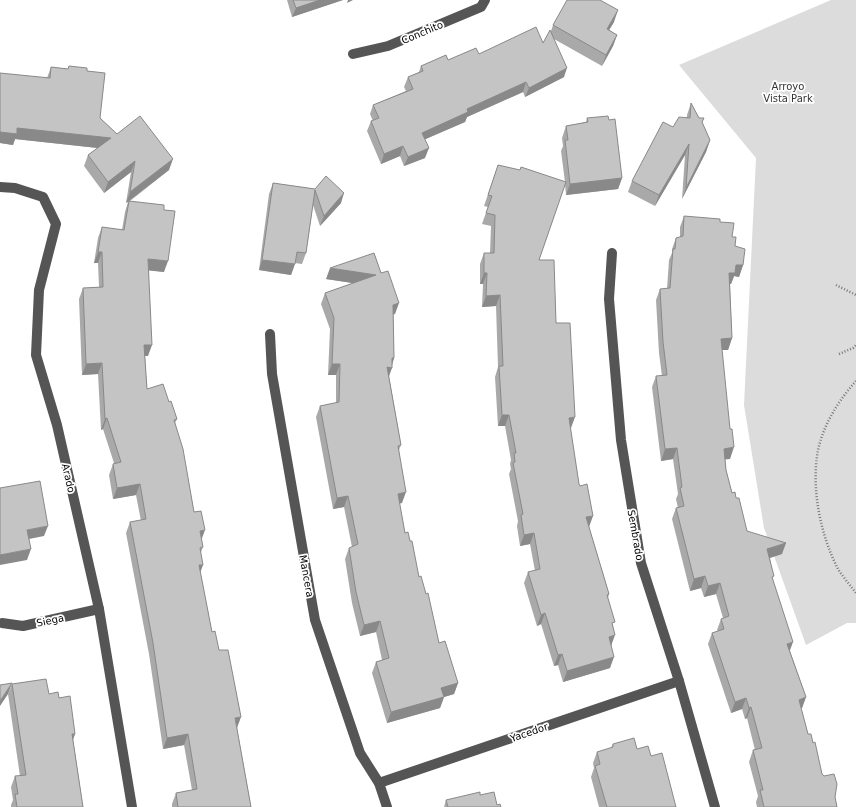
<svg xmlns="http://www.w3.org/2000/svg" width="856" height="807" viewBox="0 0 856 807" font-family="'DejaVu Sans',sans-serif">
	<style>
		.green { fill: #dcdcdc }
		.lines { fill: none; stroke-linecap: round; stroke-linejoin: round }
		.path { stroke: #777; stroke-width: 2.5; stroke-dasharray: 1 2; stroke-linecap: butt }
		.minor { stroke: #555; stroke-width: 10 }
		.wall { fill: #a9a9a9 }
		.shaded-wall { fill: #898989 }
		.building { fill: #c4c4c4; stroke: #898989 }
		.labels { text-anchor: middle; stroke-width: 3.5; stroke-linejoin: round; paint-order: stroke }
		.street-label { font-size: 10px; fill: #000; stroke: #fff }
		.park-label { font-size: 10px; fill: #333; stroke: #fff }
	</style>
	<rect width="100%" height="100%" fill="#fff"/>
	<polygon class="green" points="831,0 856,0 856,623 847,623 806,645 764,528 744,405 756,158 679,65"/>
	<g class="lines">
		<g class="path">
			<polyline points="836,285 856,295"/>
			<polyline points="839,354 853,348 856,345"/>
			<path d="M856,381C838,401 821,428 817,456C812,493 821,536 838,569C843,577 850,585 856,593"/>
		</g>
		<g class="minor">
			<polyline points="353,54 388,46 481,7 485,0"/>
			<polyline points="0,187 15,188 43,197 56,224 39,290 36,355 57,425 99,609 132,807"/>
			<polyline points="612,253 609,299 621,440 641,563 679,681 715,807"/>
			<polyline points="270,334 272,374 315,620 360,753 379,783 387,807"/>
			<polyline points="2,623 23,626 99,609"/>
			<polyline points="379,783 679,681"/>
		</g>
	</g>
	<g class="wall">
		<polygon points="287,0 343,0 292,17"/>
		<polygon points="614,22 609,30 617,35 613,46 602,66 554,39 564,77 525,97 523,92 467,117 465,122 425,139 425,158 404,166 400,156 381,164 367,131 371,121 373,121 370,114 373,105 406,91 404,87 408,77 419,72 421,66 448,60 543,43 551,31 553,25"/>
		<polygon points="69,66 87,71 100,118 117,134 169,170 130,201 164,210 164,272 149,270 148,356 145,356 147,389 169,402 177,419 175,423 194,512 203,547 201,552 200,572 212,632 219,650 237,728 251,807 172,807 172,804 176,793 192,790 184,745 163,749 149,654 126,533 130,522 141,521 136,495 113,499 109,475 113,464 114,463 103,429 101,430 98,374 82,375 79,299 83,288 99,287 98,263 94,263 98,238 102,227 122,230 125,212 128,202 126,203 131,172 104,193 84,166 88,155 98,148 15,139 13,145 0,143 47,78 51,67 68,69"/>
		<polygon points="691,103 699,118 704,118 702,123 710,140 706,152 682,199 685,155 655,206 628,192 632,181 673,127 687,117 687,115"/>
		<polygon points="587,118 609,120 622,178 618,189 566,195 565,184 539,260 556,323 571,428 570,428 579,484 589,527 609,594 608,598 613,627 611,646 610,668 563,682 558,665 554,666 541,624 537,626 524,583 528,572 535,571 530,544 520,546 517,526 518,521 509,474 511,469 510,464 511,460 505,426 498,426 495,377 498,367 496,306 482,307 483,284 480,284 480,264 484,253 490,253 491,226 482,224 488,207 484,206 498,165 565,182 561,151 563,146 562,138 566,126 586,122"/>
		<polygon points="273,183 315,189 341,203 320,226 313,205 306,253 302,264 295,263 291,275 259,270 269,194"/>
		<polygon points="684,216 720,222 732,237 735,246 743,265 739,277 734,276 731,284 730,284 732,338 728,350 722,350 730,459 725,459 726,470 732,493 736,498 747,531 782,554 770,558 773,580 790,651 806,697 802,708 801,708 808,734 813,743 822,774 835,797 837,807 757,807 756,802 758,796 749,762 753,750 755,750 747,718 745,719 742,709 731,713 708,644 712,633 718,631 717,630 721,619 723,618 716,594 704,597 701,588 690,591 672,519 676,508 678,508 676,499 678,494 673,459 661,461 652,387 656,376 662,376 659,353 656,300 660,289 667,289 669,260 672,253 672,249 676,238 680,237 680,227"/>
		<polygon points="374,253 395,314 393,314 394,358 389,376 401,445 399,450 402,503 399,503 405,533 419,577 426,594 439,643 458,683 454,694 444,697 440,708 387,723 372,673 376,662 382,660 376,632 360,636 352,603 345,559 349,548 352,547 344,507 333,509 316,417 320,406 336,403 336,375 328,375 330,329 321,304 325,293 353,283 326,279"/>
		<polygon points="12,684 49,694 59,698 75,734 73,739 83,807 11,807 11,805 13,800 11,787 15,776 20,776 8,694"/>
		<polygon points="613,744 637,749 651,756 676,807 599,807 591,777 594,768 593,763 597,752 611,748"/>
		<polygon points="480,795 501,807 444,807 446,800"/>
	</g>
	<g class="shaded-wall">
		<polygon points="320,0 343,0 292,17 296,8"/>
		<polygon points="348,0 353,0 347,3"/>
		<polygon points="618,10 614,22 603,40 607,29"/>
		<polygon points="617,35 613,46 602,66 606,55"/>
		<polygon points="567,68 564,77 525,97 529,88"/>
		<polygon points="526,82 523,92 467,117 465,122 419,142 422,133 467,109"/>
		<polygon points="17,128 111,138 107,149 15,139 13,145 0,143 0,132"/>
		<polygon points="710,140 706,152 682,199 686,188"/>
		<polygon points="689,144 685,155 655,206 659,195"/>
		<polygon points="403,146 400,156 381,164 384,154"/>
		<polygon points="429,148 425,158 404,166 408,157"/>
		<polygon points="173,159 169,170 126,203 130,192"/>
		<polygon points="135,161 131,172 104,193 108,182"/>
		<polygon points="622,178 618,189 566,195 570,184"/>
		<polygon points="344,193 341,203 320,226 324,216"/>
		<polygon points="98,252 102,252 98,263 94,263"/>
		<polygon points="148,259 168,261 164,272 144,270"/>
		<polygon points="262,260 295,264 291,275 259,270"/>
		<polygon points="736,265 743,265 739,277 734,276 731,284 725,284 729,273"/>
		<polygon points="330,268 376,275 372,286 326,279"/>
		<polygon points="484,273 487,273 483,284 480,284"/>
		<polygon points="500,295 496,306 482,307 486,296"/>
		<polygon points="399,303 395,314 389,316 393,305"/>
		<polygon points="732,338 728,350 717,350 721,339"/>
		<polygon points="144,345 152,345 148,356 140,356"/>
		<polygon points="392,358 394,358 391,368 392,368 388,379 387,367"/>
		<polygon points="102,363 98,374 82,375 86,364"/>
		<polygon points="332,364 340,364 336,375 328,375"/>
		<polygon points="502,415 509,415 505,426 498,426"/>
		<polygon points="575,417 571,428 565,429 569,418"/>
		<polygon points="107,418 103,429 101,430 105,419"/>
		<polygon points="734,447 730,459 720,460 724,449"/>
		<polygon points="677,448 673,459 661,461 665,449"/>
		<polygon points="140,484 136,495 113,499 117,488"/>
		<polygon points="406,492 402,503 394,505 398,494"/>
		<polygon points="348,496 344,507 333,509 337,498"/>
		<polygon points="593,516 589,527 586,517"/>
		<polygon points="48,526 44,536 24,540 27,530"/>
		<polygon points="205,530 201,541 200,531"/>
		<polygon points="534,533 530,544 520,546 524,535"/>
		<polygon points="786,543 782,554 763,560 767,549"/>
		<polygon points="31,549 27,560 0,565 0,555"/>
		<polygon points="199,565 203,565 199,576"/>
		<polygon points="705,576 701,588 690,591 694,579"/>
		<polygon points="720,583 716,594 704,597 708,586"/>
		<polygon points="545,613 541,624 537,626 541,615"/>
		<polygon points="380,621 376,632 360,636 364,625"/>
		<polygon points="615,635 611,646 605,648 609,637"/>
		<polygon points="793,642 789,653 787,644"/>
		<polygon points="562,654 558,665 554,666 558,655"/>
		<polygon points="614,657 610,668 563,682 567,671"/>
		<polygon points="12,683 8,694 0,706 0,701"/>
		<polygon points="458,683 454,694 444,697 440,708 387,723 391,712 441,688"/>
		<polygon points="806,697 802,708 795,711 799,700"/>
		<polygon points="746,698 742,709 731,713 735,702"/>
		<polygon points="751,707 747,718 745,719 749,708"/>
		<polygon points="241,717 237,728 235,718"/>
		<polygon points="72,734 75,734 71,745"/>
		<polygon points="188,734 184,745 163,749 167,738"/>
	</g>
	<g class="building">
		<polygon points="293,0 320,0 296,8"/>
		<polygon points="567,0 600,0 618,10 607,29 617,35 606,55 553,25"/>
		<polygon points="536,27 543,43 550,30 567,68 529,88 526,82 467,109 468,112 422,133 429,148 408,157 403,146 384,154 371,121 379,118 373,105 413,89 408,77 423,71 421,66 446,55 448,60 476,48 479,54"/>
		<polygon points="69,66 87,68 87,71 105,73 100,118 117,134 140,116 173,159 130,192 135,161 108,182 88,155 111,138 17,128 17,134 0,132 0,73 50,78 51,67 68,69"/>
		<polygon points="691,103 699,118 704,118 702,122 710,140 686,188 689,144 659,195 632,181 663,122 673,127 679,117 690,118"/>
		<polygon points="608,116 609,120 615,119 622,178 570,184 565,140 568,140 566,126 588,122 587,118"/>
		<polygon points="498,165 520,170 521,167 566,182 539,260 554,260 556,323 570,323 575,417 569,418 579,484 580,486 587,484 593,516 586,517 609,594 607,595 615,622 612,623 615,635 609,637 614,657 567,671 562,654 558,655 545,613 541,615 528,572 540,569 534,533 524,535 521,515 523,514 513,463 515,462 514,453 516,453 509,415 502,415 499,366 503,366 500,295 486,296 487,273 484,273 484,253 494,253 495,215 486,213 492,196 488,195"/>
		<polygon points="326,176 344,193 324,216 315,190 306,253 297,252 295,264 262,260 273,183 315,189"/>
		<polygon points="129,201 164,205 164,210 175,211 168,261 148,259 152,345 144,345 147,389 163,384 169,402 171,401 177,419 174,420 183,449 194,512 201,511 205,530 200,531 203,547 200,548 203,565 199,565 212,632 215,631 219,650 228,650 241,717 235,718 251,807 178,807 176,793 197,789 188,734 167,738 153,643 130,522 146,519 140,484 117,488 113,464 121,462 107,418 105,419 102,363 86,364 83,288 103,287 102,252 98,252 102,227 124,230"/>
		<polygon points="684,216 720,219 720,222 734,223 732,237 736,237 735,246 745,249 743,265 736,265 735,273 729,273 732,338 721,339 730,429 732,429 734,447 724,449 726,470 732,493 735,492 736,498 739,498 747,531 786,543 767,549 774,576 772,577 793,642 787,644 806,697 799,700 808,734 811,734 813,743 815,742 822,774 824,776 834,774 837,784 835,797 837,807 764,807 760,790 763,790 753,750 762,748 751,707 749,708 746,698 735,702 712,633 724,629 721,619 729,616 720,583 708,586 705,576 694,579 676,508 684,506 680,488 682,487 677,448 665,449 656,376 667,375 663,342 660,289 670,288 673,249 675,249 676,238 683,236"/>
		<polygon points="374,253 381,273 388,271 399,303 393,305 394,358 392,358 392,368 387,367 401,445 398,446 406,492 398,494 405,533 408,532 410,541 412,541 419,577 421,576 426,594 428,593 439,643 445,641 458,683 441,688 444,697 391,712 376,662 389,658 380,621 364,625 356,592 349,548 358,544 348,496 337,498 320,406 339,402 340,364 332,364 334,318 325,293 376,275 330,268"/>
		<polygon points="40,481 48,526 27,530 31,549 0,555 0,488"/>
		<polygon points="46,679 49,694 58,692 59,698 70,696 75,734 72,734 83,807 17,807 15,794 18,794 15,776 26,775 12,684"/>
		<polygon points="12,683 0,701 0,685"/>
		<polygon points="634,738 637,749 648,746 651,756 662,753 676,807 606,807 607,807 595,766 600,764 597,752 613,747 613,744"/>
		<polygon points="480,792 480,795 494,792 497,805 500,804 501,807 448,807 446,800"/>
	</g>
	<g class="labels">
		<g class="street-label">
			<text transform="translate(422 32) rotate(-23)" y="4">Conchito</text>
			<text transform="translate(69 478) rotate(77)" y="4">Arado</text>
			<text transform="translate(636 535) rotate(80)" y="4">Sembrado</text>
			<text transform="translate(307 576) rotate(80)" y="4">Mancera</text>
			<text transform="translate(50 620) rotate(-12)" y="4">Siega</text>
			<text transform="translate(529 732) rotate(-19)" y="4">Yacedor</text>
		</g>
		<g class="park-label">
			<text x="788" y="90">Arroyo<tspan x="788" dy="12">Vista Park</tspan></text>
		</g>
	</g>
</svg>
